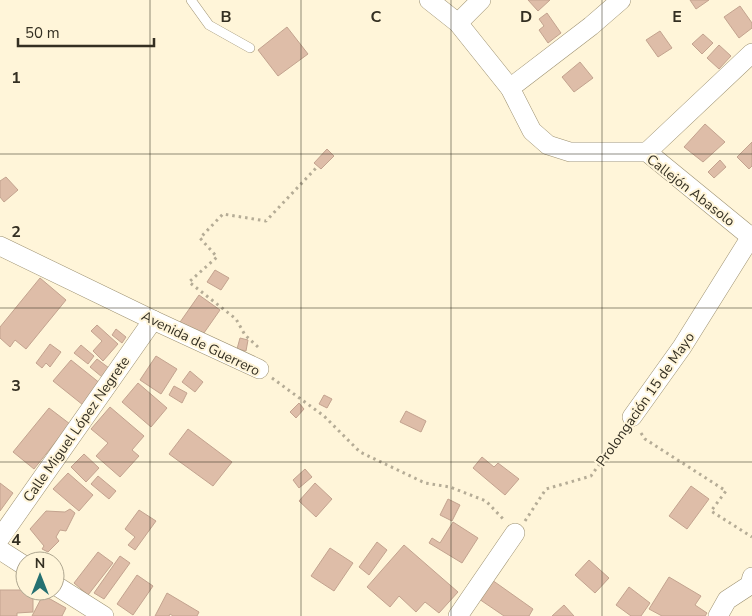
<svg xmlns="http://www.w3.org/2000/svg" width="752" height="616" viewBox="0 0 752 616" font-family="'Nunito Sans',sans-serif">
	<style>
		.building { fill: #debda8; stroke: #c3a38f }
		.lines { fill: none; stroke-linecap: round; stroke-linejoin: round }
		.lane-casing { stroke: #9d9171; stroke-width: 10 }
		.street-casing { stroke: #9d9171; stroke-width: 20 }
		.path { stroke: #b5ac96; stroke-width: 3; stroke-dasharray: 2.5 4; stroke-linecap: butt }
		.lane { stroke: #fff; stroke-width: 9 }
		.street { stroke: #fff; stroke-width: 19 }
		.grid { fill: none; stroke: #342f22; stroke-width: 1; stroke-opacity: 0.55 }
		.labels { text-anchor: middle; stroke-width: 4; stroke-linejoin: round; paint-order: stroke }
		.street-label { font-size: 14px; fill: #342f22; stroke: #fff5d9 }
		.grid-label { font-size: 16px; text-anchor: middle; font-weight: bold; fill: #342f22; stroke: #fff5d9; stroke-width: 4; stroke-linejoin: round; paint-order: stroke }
	</style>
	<rect width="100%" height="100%" fill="#fff5d9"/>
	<g class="building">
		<polygon points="528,0 550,0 538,11"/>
		<polygon points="690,0 709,0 696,9"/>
		<polygon points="740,6 752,23 752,28 739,38 724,17"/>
		<polygon points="547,13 561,33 548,43 539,30 544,26 539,19"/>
		<polygon points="287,27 308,54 278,76 258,50"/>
		<polygon points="660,31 672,48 658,57 646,40"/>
		<polygon points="703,34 713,43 702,54 692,44"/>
		<polygon points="719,45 731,56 719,69 707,58"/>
		<polygon points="580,62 593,78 574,92 562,77"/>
		<polygon points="705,124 725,142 703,162 684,147"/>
		<polygon points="752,142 752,166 749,169 737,157"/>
		<polygon points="327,149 334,156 321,169 314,163"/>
		<polygon points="720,160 726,167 714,178 708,172"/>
		<polygon points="6,177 18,190 4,202 0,197 0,181"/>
		<polygon points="215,270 229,278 221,290 207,282"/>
		<polygon points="40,278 66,300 26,349 15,340 10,347 0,338 0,327"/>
		<polygon points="199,295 220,310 199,340 178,325"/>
		<polygon points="97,325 118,344 103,361 93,351 102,341 91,331"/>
		<polygon points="116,329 126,337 122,343 112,335"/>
		<polygon points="240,338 248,340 246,351 237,349"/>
		<polygon points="50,344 61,352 50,367 46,363 42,368 36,363"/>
		<polygon points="81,345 94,356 88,364 74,353"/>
		<polygon points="156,356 177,369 161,394 140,380"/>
		<polygon points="97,359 109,368 102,377 90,367"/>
		<polygon points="71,360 101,384 83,405 53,381"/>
		<polygon points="190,371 203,382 195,392 182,382"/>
		<polygon points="138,383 167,408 151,427 122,402"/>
		<polygon points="174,386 187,393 182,403 169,395"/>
		<polygon points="324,395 332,399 327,408 319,404"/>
		<polygon points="299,403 304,409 296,418 290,412"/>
		<polygon points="110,407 144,436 132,450 139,456 120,477 96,456 108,443 91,429"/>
		<polygon points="49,408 70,424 34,469 13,452"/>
		<polygon points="406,411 426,421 421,432 400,422"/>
		<polygon points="188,429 232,462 213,486 169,454"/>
		<polygon points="84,454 99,468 86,482 71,467"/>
		<polygon points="482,457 494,467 498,463 519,479 505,495 473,468"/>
		<polygon points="305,469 312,477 299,488 293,480"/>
		<polygon points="68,473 93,495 79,511 53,489"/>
		<polygon points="98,476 116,491 109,499 91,484"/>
		<polygon points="0,483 13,493 0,511"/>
		<polygon points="315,483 332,499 316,517 299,501"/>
		<polygon points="691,486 709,499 687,529 669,516"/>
		<polygon points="448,499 460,505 452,521 440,515"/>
		<polygon points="70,509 75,513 66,531 60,530 56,537 59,541 48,552 42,549 44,546 30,529 46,511 65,512"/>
		<polygon points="139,510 156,521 135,550 128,545 135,537 125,529"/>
		<polygon points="453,522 478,538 462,563 429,543 432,538 440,543"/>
		<polygon points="377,542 387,550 369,575 359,567"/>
		<polygon points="404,545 458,592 439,613 425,602 416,612 399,596 390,607 367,587"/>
		<polygon points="330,548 353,563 334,591 311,576"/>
		<polygon points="98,552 113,563 88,595 74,583"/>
		<polygon points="120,556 130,563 104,599 94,593"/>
		<polygon points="589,560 609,578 595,593 575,575"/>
		<polygon points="137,575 153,586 133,615 117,604"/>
		<polygon points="669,577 701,596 695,605 707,613 705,616 662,616 649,609"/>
		<polygon points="492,580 533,609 529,616 504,616 479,599"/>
		<polygon points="629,587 650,603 641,616 631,616 616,605"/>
		<polygon points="0,590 25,590 26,595 33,595 33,612 17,613 17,616 0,616"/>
		<polygon points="167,593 199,612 197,616 173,616 170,614 169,616 155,616"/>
		<polygon points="43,595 66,608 62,616 32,616"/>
		<polygon points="564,605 574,616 552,616"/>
	</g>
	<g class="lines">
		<defs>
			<polyline id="lane" points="191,0 209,25 250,48"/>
			<g id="street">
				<polyline points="429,0 458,23 510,88 532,131 548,145 570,152 647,152 752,238"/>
				<polyline points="458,23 481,0"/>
				<polyline points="510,88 591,26 621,0"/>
				<polyline points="647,152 752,53"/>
				<polyline points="0,246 153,320 259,369"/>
				<polyline points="632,417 682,347 752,235"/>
				<polyline points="0,538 153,320"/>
				<polyline points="0,550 25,566"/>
				<polyline points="55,585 104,616"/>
				<polyline points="458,616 515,533"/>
				<polyline points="718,616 727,600 750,585 752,577"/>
			</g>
		</defs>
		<use href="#lane" class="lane-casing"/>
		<use href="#street" class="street-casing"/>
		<g class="path">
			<polyline points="258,347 245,335 236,319 189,282 217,257 200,238 223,214 266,221 316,168"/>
			<polyline points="272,378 324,416 360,452 425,483 450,487 486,501 505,521"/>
			<polyline points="641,433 645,439 726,491 711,511 752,537"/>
			<polyline points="525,521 546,489 591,476 622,432"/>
		</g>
		<use href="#lane" class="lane"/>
		<use href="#street" class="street"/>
	</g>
	<path class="grid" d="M150,0V616M301,0V616M451,0V616M602,0V616M0,154H752M0,308H752M0,462H752"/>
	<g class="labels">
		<g class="street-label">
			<text transform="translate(691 190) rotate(38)" y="5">Callejón Abasolo</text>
			<text transform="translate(201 343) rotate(26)" y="5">Avenida de Guerrero</text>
			<text transform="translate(645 399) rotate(-55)" y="5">Prolongación 15 de Mayo</text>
			<text transform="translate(76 429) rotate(-55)" y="5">Calle Miguel López Negrete</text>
		</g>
	</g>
	<g class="grid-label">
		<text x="226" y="22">B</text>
		<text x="376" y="22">C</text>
		<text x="526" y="22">D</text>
		<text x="677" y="22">E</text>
		<text x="16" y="83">1</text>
		<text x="16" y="237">2</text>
		<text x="16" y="391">3</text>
		<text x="16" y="545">4</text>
	</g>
	<g transform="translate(40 576)"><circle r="24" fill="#fff5d9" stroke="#aea690"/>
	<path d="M0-4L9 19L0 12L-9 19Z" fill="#257071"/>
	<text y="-8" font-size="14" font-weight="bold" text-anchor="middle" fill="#342f22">N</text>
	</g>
	<path d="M18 38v8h136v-8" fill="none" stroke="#342f22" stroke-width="2.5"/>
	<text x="25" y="38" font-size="15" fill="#342f22" stroke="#fff5d9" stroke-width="4" paint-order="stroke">50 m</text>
</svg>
